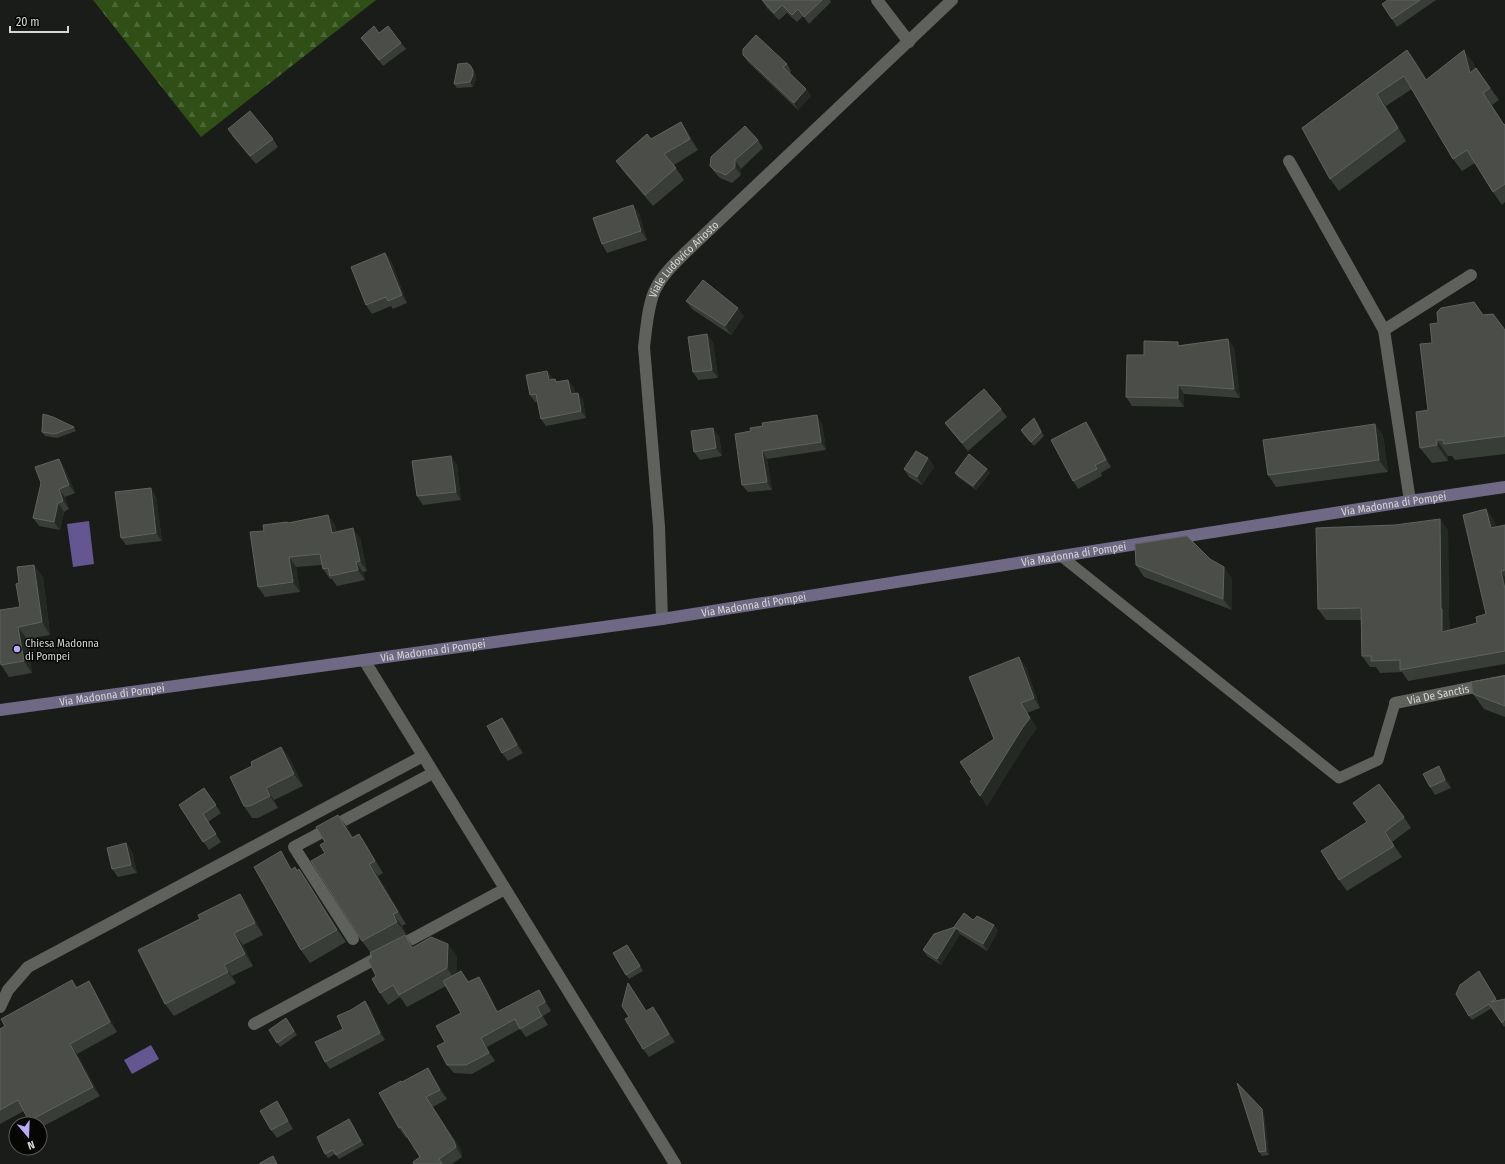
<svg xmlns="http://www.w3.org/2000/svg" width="1505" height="1164" viewBox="0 0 1505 1164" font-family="'Fira Sans Condensed',sans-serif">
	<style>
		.forest { fill: url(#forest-firs) }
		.water { fill: #645691 }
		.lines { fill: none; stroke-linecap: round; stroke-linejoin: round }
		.lane { stroke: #5e615c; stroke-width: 11 }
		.street { stroke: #5e615c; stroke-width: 12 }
		.secondary { stroke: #6f6985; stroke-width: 12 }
		.wall { fill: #393d37 }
		.shaded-wall { fill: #252923 }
		.building { fill: #4a4d48; stroke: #5f635e }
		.poi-dot { fill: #baaaf6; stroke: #060705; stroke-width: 1.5 }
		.labels { text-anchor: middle; stroke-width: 3; stroke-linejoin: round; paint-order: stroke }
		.street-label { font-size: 11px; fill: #d5d7d4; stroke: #060705 }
		.poi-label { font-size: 11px; fill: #d5d7d4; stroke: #060705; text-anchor: start }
	</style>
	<defs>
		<pattern id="forest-firs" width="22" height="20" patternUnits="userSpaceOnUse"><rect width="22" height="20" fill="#2f4f16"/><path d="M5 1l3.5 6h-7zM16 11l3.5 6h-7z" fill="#4c6837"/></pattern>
	</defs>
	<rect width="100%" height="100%" fill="#191c18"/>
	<polygon class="forest" points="93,0 376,0 201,137"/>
	<g class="water">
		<polygon points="89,521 94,564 73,567 67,524"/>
		<polygon points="151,1045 159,1059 132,1074 124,1060"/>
	</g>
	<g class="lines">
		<polyline class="lane" points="1061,556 1339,778 1378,760 1395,703"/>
		<g class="street">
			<polyline points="877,0 909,42"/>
			<polyline points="1289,161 1384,330 1410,501"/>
			<polyline points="1384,330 1471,275"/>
			<path id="s1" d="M662,619L659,526L644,347C646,331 648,302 656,288C663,274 675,263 686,252L952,0"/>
			<polyline points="364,660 675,1164"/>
			<path id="s2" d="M1395,703L1505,681"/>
			<polyline points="353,939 294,847 433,773"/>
			<polyline points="0,1007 8,990 28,967 423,756"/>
			<polyline points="254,1024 505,889"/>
		</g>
		<path class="secondary" id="s3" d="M0,710L662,619L1410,501L1505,487"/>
	</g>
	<g class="wall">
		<polygon points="762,0 830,0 831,2 809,24 803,16 797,22 787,13 779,20 767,8"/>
		<polygon points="1388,0 1436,0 1397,27 1382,4"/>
		<polygon points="379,33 401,43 406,49 383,66 361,38"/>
		<polygon points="1407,50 1416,62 1427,80 1473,62 1475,69 1476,68 1499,100 1492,105 1504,124 1505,124 1505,202 1502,205 1493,192 1475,163 1462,171 1453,159 1412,89 1386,106 1406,141 1339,191 1330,179 1302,128"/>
		<polygon points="743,55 787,64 791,71 790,73 806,89 811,96 798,110 748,62"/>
		<polygon points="476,74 476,79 473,87 457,88 454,84"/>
		<polygon points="681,122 689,134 698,150 674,165 684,180 653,206 624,172 616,161 651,139"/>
		<polygon points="228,129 273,139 278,147 256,164 233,137"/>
		<polygon points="758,140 763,148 741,169 741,175 732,183 720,178 716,174 710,166"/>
		<polygon points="639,213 647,240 607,253 602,244"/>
		<polygon points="385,253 391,261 407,303 393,309 391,306 372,314 366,305"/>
		<polygon points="686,301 744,316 731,335 692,309"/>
		<polygon points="1474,302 1483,315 1493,314 1505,330 1505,454 1455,460 1452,456 1448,456 1448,461 1432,463 1420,448 1428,410 1432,343 1438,323"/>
		<polygon points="1228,339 1234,348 1240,398 1184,394 1184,407 1132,406 1126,397 1144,355 1180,345"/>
		<polygon points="713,342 718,378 698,380 693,372"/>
		<polygon points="547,371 553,379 555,379 557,382 574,387 575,393 578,393 583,400 586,418 546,426 541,419 537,402 535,402 530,395"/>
		<polygon points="1001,409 1007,417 968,451 951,431 945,423"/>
		<polygon points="1037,422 1044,436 1034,446 1024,435 1021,430"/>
		<polygon points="1086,422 1091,429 1111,467 1101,473 1102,476 1078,489 1073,481"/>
		<polygon points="822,423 826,450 767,459 772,490 748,492 742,485 751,431"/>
		<polygon points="1375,424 1383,436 1388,472 1276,487 1268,475"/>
		<polygon points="74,427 76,431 57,438 45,436 42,432"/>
		<polygon points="719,436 722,456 700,460 694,452"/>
		<polygon points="451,456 457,465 461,500 423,505 417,496"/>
		<polygon points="928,458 934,467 922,485 909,477 904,469"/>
		<polygon points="64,467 75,493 65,497 69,509 64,512 60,530 39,526 33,518"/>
		<polygon points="987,469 990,473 976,490 958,477 955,473"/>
		<polygon points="156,496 162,541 126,545 121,538"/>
		<polygon points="1486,509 1494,521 1496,527 1505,525 1505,664 1408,681 1402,672 1380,673 1376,667 1370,667 1362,656 1361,620 1326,620 1318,609 1448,530 1449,619 1450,621 1450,630 1477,623 1486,614"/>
		<polygon points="328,515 335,525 336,532 360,538 367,571 363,572 365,580 337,586 332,579 330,579 323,569 322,565 296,567 300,592 265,597 258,587 264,531 288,523"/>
		<polygon points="1210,559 1232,578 1232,610 1144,577 1136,565"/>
		<polygon points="43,577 50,635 27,639 32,673 9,677 1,665 20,607"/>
		<polygon points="1026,667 1040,708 1027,713 1037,728 1030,737 987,806 972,780 994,739"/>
		<polygon points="1505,676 1505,717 1484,709 1473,694"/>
		<polygon points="502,718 508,726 523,753 508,761 502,753"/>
		<polygon points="281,747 290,759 303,786 274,800 278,808 258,818 252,818 244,806"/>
		<polygon points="1444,775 1451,788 1435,795 1430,787"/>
		<polygon points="204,788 221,813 208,822 221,842 209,850 179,805"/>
		<polygon points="1353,803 1404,817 1411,828 1392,842 1402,857 1347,891 1339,880 1367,822"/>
		<polygon points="347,827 353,837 359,834 367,846 383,873 378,876 406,924 402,926 406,934 371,953 362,941 325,842"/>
		<polygon points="126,843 132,852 137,873 118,877 112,869"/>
		<polygon points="289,863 292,869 295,867 307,881 346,942 310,963 301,950"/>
		<polygon points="240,894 248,906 263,935 243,945 253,966 232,976 236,983 174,1016 165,1004 200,919"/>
		<polygon points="973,920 994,925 998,931 987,951 960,934 941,965 927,956 923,950 955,927"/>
		<polygon points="413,947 457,956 456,974 461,971 469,982 485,986 498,1012 539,990 545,999 551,1011 543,1016 548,1025 526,1037 520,1029 487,1047 495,1061 472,1074 454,1073 447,1065 445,1042 461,1013 446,986 407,1007 400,997 388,1005 380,993"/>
		<polygon points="630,949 643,971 629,979 626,975"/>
		<polygon points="1479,971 1497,1001 1505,999 1505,1026 1504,1027 1492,1008 1472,1020 1469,1016"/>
		<polygon points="72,980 77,987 89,981 95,991 117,1032 77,1054 100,1096 40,1128 40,1124 32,1124 24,1111 0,1124 0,1029"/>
		<polygon points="634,991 646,1011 659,1015 675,1042 649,1057 643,1049 629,1017"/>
		<polygon points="365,1001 370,1008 385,1040 330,1069 325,1062 343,1029 351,1010"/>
		<polygon points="286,1018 297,1035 280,1047 269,1030"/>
		<polygon points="428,1068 434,1078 447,1099 433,1107 461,1150 462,1157 452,1164 414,1164 420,1157 407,1137 406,1138 399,1128 402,1082"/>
		<polygon points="277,1101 282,1110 293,1129 277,1138 271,1130"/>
		<polygon points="1264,1113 1269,1155 1262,1156 1259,1152"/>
		<polygon points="352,1123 364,1145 339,1159 335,1154 328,1158 325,1154"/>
	</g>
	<g class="shaded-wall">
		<polygon points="1407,50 1416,62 1435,93 1426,80"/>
		<polygon points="1464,50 1473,62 1479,85 1470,73"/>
		<polygon points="470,65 476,74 476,79 473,87 470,82"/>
		<polygon points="806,89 811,96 798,110 794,103"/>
		<polygon points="1483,93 1492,105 1505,126"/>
		<polygon points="1377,94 1386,106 1406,141 1398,128"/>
		<polygon points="681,122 689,134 698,150 690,139"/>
		<polygon points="735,160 741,169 741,175 735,167"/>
		<polygon points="633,205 639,213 647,240 641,231"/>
		<polygon points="385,253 391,261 407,303 402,295"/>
		<polygon points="738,308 744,316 731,335 725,326"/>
		<polygon points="707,334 713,342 718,378 712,370"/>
		<polygon points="1228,339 1234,348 1240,398 1234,389"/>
		<polygon points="547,371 552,378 554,387 549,380"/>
		<polygon points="568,380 574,387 576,401 571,394"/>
		<polygon points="1178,385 1184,394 1184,407 1178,398"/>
		<polygon points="578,393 583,400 586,418 581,411"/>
		<polygon points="817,415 822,423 826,450 821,442"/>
		<polygon points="1034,418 1037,422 1044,436 1041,432"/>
		<polygon points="1086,422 1091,429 1111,467 1106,460"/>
		<polygon points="1375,424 1383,436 1388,472 1379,460"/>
		<polygon points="713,428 719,436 722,456 716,448"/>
		<polygon points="1437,440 1448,456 1448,461 1437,445"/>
		<polygon points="762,451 767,459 772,490 767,482"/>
		<polygon points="451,456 457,465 461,500 456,492"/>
		<polygon points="928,458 934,467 922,485 917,477"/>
		<polygon points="59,459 64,467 75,493 69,485"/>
		<polygon points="987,469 990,473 976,490 973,486"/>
		<polygon points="151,488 156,496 162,541 156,533"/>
		<polygon points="59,489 65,497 69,509 63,501"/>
		<polygon points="58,503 64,512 60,530 54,522"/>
		<polygon points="1486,509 1494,521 1499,540 1491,528"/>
		<polygon points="328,515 335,525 339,543 332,533"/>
		<polygon points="1440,519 1448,530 1449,619 1450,621 1450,643 1442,632 1441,609"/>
		<polygon points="353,528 360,538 367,571 360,561"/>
		<polygon points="289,557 296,567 300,592 293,582"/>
		<polygon points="356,562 363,572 365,580 358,570"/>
		<polygon points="34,565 43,577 50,635 42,622"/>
		<polygon points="1224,567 1232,578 1232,610 1223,599"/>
		<polygon points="1501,571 1505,577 1505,589"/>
		<polygon points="18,627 27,639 32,673 24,661"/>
		<polygon points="1019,657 1026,667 1040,708 1034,698"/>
		<polygon points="1021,703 1037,728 1030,737 987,806 980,796"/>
		<polygon points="502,718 508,726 523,753 517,745"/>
		<polygon points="281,747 290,759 303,786 294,774"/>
		<polygon points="1439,766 1444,775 1451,788 1445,780"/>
		<polygon points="266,788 274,800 278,808 270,796"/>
		<polygon points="338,815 347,827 361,850 352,838"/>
		<polygon points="1385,832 1392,842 1402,857 1394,846"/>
		<polygon points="359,834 367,846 383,873 375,861"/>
		<polygon points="126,843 132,852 137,873 131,865"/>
		<polygon points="281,851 289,863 299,882 291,870"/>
		<polygon points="369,864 378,876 406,924 398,912"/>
		<polygon points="299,869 307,881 346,942 337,930"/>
		<polygon points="240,894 248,906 263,935 255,923"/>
		<polygon points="393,914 402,926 406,934 397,922"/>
		<polygon points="994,925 998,931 987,951 983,944"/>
		<polygon points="956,928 960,934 941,965 937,959"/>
		<polygon points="234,933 243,945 253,966 245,954"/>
		<polygon points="405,935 413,947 412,948"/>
		<polygon points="448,944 457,956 456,981 447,968"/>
		<polygon points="224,965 232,976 236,983 228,972"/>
		<polygon points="479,977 485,986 503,1021 497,1012"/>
		<polygon points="89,981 95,991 117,1032 110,1022"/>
		<polygon points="539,990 545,999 551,1011 545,1002"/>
		<polygon points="365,1001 370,1008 385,1040 380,1033"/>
		<polygon points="537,1007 543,1016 548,1025 542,1016"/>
		<polygon points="653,1007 659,1015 675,1042 669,1034"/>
		<polygon points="481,1038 487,1047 495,1061 489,1053"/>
		<polygon points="70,1044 77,1054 100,1096 93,1087"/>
		<polygon points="428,1068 434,1078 447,1099 440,1090"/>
		<polygon points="426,1097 461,1150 462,1157"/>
		<polygon points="1262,1109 1264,1113 1269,1155 1266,1151"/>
		<polygon points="349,1119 352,1123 364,1145 361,1141"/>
	</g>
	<g class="building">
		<polygon points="762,0 822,0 804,17 798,9 792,15 782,5 774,13"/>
		<polygon points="1388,0 1420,0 1392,19 1382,4"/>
		<polygon points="374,26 379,33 388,26 401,43 379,60 361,38"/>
		<polygon points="756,35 787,64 783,67 806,89 794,103 743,55 743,49"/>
		<polygon points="1407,50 1426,80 1464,50 1470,73 1476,68 1490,88 1483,93 1504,125 1505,124 1505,184 1493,192 1467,150 1453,159 1404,76 1377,94 1398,128 1330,179 1302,128"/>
		<polygon points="467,63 470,65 473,70 473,75 470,82 454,84 458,64"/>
		<polygon points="250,111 273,139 250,156 228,129"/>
		<polygon points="681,122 690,139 664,154 676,168 645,195 616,161 647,134 651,139"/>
		<polygon points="745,126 758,140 735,160 735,167 726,175 714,170 710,166 711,157"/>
		<polygon points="633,205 641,231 602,244 593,218"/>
		<polygon points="385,253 402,295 388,301 386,297 366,305 351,267"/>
		<polygon points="703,280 738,308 725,326 686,301"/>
		<polygon points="1474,302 1483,315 1493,314 1505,330 1505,436 1444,444 1443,440 1437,440 1437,445 1420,448 1416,412 1428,410 1420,344 1432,343 1430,324 1438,323 1437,312 1441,308"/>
		<polygon points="707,334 712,370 693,372 688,337"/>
		<polygon points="1228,339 1234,389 1178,385 1178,398 1126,397 1127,355 1144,355 1144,341 1178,342 1178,346"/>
		<polygon points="547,371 549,380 555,379 556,382 568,380 571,394 578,393 581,411 541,419 536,394 530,395 526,375"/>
		<polygon points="984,389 1001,409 962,443 945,423"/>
		<polygon points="43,414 53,417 74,427 54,434 42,432"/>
		<polygon points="817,415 821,442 762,451 767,482 742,485 735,434 751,431 750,428 763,426 762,423"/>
		<polygon points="1034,418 1041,432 1031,442 1021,430"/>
		<polygon points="1086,422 1106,460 1095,465 1097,469 1073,481 1051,440"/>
		<polygon points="1375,424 1379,460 1268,475 1263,440"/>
		<polygon points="713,428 716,448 694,452 691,431"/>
		<polygon points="916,451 928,458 917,477 904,469"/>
		<polygon points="969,454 987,469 973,486 955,473"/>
		<polygon points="451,456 456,492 417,496 412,461"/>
		<polygon points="59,459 69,485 59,489 63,501 58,503 54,522 33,518 41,483 35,467"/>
		<polygon points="151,488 156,533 121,538 115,492"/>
		<polygon points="1486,509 1491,528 1505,525 1505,570 1501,571 1505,589 1505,651 1400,670 1400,660 1371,661 1371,656 1362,656 1361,608 1318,609 1316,528 1395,525 1440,519 1441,609 1442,609 1442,632 1477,623 1476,617 1486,614 1463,515"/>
		<polygon points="328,515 332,533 353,528 360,561 356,562 358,570 330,576 328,568 323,569 320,554 289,557 293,582 258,587 250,532 264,531 263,525 287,522 288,523"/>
		<polygon points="1187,536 1210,559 1224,567 1223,599 1136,565 1135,544"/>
		<polygon points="34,565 42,622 18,627 24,661 1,665 0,659 0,610 20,607 16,584 19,583 17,567"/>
		<polygon points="1019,657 1034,698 1021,703 1030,718 1023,727 980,796 970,781 972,780 960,762 994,739 969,677"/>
		<polygon points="1505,676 1505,706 1473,694 1471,682"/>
		<polygon points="502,718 517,745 502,753 487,726"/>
		<polygon points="281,747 294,774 266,788 270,796 250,806 244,806 230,777 252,766 251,762"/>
		<polygon points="1439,766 1445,780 1430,787 1423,774"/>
		<polygon points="1379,784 1404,817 1385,832 1394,846 1339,880 1321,851 1367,822 1353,803"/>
		<polygon points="204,788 216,805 203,814 216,834 203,842 179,805"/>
		<polygon points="338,815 352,838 359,834 375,861 369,864 398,912 393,914 397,922 362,941 311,861 325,853 320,845 325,842 316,827"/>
		<polygon points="126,843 131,865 112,869 107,848"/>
		<polygon points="281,851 291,870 295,867 297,871 299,869 337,930 301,950 254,867"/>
		<polygon points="240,894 255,923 234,933 245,954 224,965 228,972 165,1004 138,950 200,919 198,915"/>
		<polygon points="964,913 973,920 977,916 994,925 983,944 956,928 937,959 923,950 934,934 955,927 954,927"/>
		<polygon points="405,935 412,948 431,937 448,944 447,968 399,995 393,985 380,993 372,979 376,976 368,960 372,957 370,953"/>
		<polygon points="627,945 640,966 626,975 613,953"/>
		<polygon points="461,971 468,982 479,977 497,1012 539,990 545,1002 537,1007 542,1016 520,1029 515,1019 481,1038 489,1053 466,1065 447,1065 437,1046 445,1042 436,1026 461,1013 443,981"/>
		<polygon points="1479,971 1496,999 1491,1002 1505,999 1505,1019 1502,1023 1489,1004 1469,1016 1456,994 1460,985"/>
		<polygon points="72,980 76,988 89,981 110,1022 70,1044 93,1087 29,1121 18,1100 0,1110 0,1029 5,1026 1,1019"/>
		<polygon points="628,983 646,1011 653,1007 669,1034 643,1049 625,1019 629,1017 622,1006"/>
		<polygon points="365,1001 380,1033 325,1062 315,1042 343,1029 337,1016 351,1010"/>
		<polygon points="286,1018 294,1031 277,1043 269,1030"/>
		<polygon points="428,1068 440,1090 426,1097 454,1141 456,1147 439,1159 442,1164 414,1164 413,1162 420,1157 401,1127 399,1128 379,1093 401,1081 402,1082"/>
		<polygon points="1237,1083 1262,1109 1266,1151 1259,1152"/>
		<polygon points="277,1101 288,1121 271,1130 260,1111"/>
		<polygon points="349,1119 361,1141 336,1155 333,1150 325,1154 317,1137"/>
		<polygon points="273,1156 277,1164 260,1164 260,1163"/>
	</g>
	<circle class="poi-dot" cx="17" cy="649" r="4"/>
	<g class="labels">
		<g class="street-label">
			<text dy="4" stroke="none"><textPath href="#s1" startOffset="373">Viale Ludovico Ariosto</textPath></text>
			<text dy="4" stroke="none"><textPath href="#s3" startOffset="1409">Via Madonna di Pompei</textPath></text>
			<text dy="4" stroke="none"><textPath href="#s3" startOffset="1085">Via Madonna di Pompei</textPath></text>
			<text dy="4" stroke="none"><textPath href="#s3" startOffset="761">Via Madonna di Pompei</textPath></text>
			<text dy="4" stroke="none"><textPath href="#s3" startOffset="437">Via Madonna di Pompei</textPath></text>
			<text dy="4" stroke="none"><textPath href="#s2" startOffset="44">Via De Sanctis</textPath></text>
			<text dy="4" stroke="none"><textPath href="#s3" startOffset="113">Via Madonna di Pompei</textPath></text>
		</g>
		<g class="poi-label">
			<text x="25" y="647">Chiesa Madonna<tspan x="25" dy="13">di Pompei</tspan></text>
		</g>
	</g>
	<g transform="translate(28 1136) rotate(161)"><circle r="19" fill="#060705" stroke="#595a58"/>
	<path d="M0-3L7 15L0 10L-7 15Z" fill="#baaaf6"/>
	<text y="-6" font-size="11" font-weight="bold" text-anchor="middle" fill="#d5d7d4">N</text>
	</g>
	<path d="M10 26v6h58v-6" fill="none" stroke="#d5d7d4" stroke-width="2"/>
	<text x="16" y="26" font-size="12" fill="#d5d7d4" stroke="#060705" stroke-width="3" paint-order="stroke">20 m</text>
</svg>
